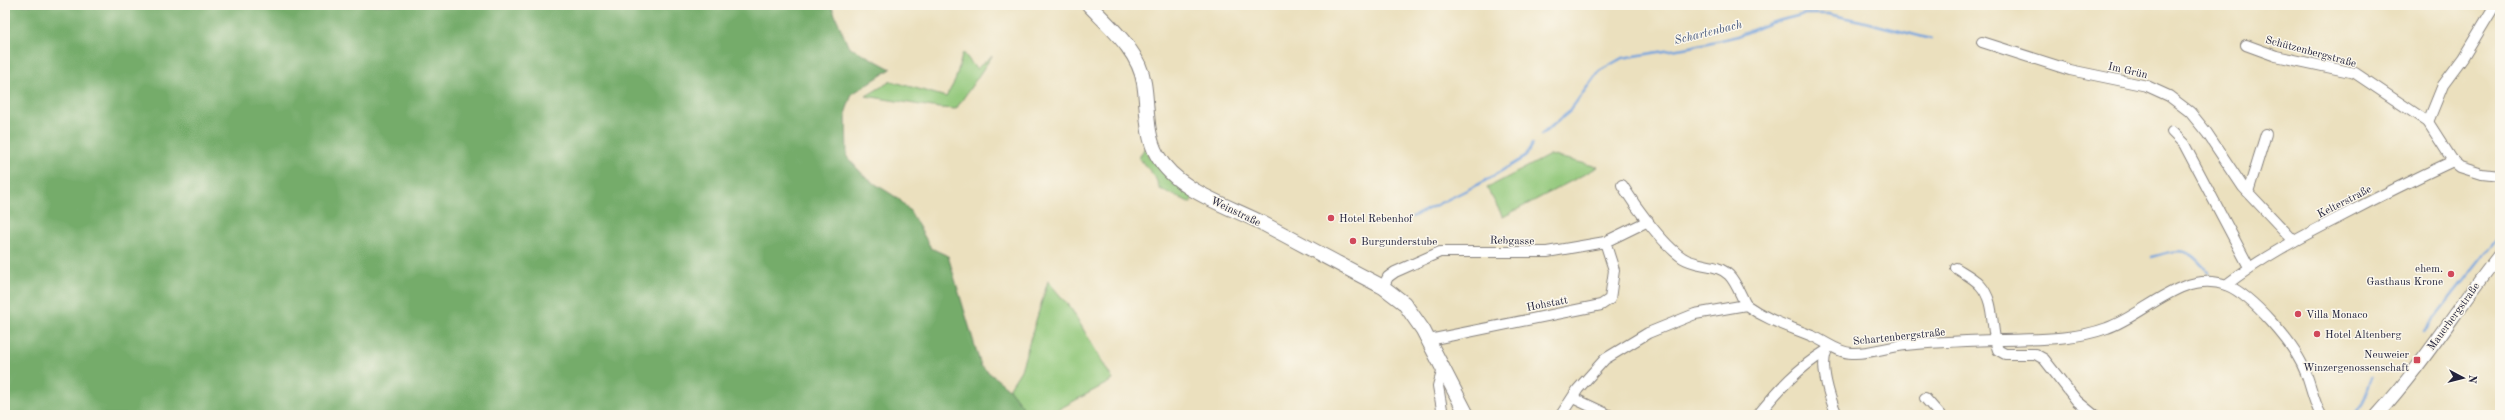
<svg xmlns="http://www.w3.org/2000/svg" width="2505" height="420" viewBox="0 0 2505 420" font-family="'Old Standard TT',serif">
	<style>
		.green { fill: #92c87a; stroke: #5a755a }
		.forest { fill: #75ac6a; stroke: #4c6752 }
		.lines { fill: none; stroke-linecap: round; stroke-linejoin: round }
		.stream { stroke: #74a3dd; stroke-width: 2.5 }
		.minor-casing { stroke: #86817c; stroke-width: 12 }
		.tertiary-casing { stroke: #86817c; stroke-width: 14 }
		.secondary-casing { stroke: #86817c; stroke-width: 16 }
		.minor { stroke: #fff; stroke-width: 10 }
		.tertiary { stroke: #fff; stroke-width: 12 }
		.secondary { stroke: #fff; stroke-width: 14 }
		.poi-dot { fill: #d1495b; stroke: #fbf7ec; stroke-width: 1.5 }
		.labels { text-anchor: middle; stroke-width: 3; stroke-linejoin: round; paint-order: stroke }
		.street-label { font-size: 11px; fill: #22223b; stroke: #fbf7ec }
		.poi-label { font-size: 11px; fill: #22223b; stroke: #fbf7ec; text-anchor: start }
		.water-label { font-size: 12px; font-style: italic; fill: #43567c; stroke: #fbf7ec }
	</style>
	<rect width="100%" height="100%" fill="#fbf7ec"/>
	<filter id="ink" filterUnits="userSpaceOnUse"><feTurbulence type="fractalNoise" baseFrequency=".025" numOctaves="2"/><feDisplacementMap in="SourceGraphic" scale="8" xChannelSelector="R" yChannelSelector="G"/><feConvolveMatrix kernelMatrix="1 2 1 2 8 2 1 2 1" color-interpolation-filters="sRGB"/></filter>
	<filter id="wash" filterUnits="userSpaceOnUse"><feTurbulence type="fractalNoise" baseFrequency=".012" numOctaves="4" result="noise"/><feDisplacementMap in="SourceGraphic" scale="16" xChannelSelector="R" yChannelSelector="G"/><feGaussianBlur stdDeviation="0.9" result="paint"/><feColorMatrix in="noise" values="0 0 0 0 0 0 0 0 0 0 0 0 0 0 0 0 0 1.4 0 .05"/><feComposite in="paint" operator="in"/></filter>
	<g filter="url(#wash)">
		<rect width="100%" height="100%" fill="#ebe0be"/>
		<g class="green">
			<polygon points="963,52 976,69 992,56 956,109 939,108 866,96 891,81 946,97 955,81"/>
			<polygon points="1145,147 1149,157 1193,195 1191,203 1160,189 1155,177 1139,158"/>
			<polygon points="1550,155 1598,167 1503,217 1487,188"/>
			<polygon points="1048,281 1072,310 1113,380 1048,415 1029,415 1009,389 1021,370"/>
		</g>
		<polygon class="forest" points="5,5 831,5 848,46 891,69 852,94 846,111 847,157 866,178 899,199 910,211 931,248 948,256 981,366 1009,389 1029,415 5,415"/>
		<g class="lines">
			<g class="stream">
				<polyline points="1541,135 1569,112 1599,71 1622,58 1690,47 1738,36 1770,23 1805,14 1828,14 1861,21 1931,39"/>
				<polyline points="1412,217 1483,182 1525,157 1532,144"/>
				<path d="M2151,257C2185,248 2186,247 2209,273"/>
				<polyline points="2424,331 2500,234"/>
				<polyline points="2354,415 2362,404 2372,378"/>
			</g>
		</g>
	</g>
	<g filter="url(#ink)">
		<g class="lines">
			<defs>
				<g id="minor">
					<polyline points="1982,42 2070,70 2147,86 2169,96 2190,112 2207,133 2243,187 2294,241"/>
					<polyline points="2246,45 2276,56 2355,73 2428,122 2453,161 2460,167 2482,174 2500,176"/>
					<polyline points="2428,122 2443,85 2463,58 2495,5"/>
					<polyline points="2172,132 2184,144 2249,267"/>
					<path d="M1622,185C1635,206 1662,244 1683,258C1697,267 1717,263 1729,275C1736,282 1741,296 1746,305"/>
					<polyline points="2248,192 2266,134"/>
					<path d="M1956,268C1964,273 1974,278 1980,285C1996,302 1990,329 1998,350L2005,354H2035L2044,359L2077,401L2094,415"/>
					<path d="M2226,285C2261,258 2299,238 2338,218C2376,198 2414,179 2453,161"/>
					<polyline points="1383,287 1388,277 1395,272 1440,252 1547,252 1605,242 1648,221"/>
					<polyline points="1429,340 1601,305 1610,299 1614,270 1605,242"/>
					<path d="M1828,348C1818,364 1830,399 1837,415"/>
					<polyline points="1443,369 1438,386 1443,415"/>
					<polyline points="1573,398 1609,415"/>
					<polyline points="1925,398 1940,415"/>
					<path d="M1561,415L1578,389L1605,359L1648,333L1695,314L1746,305C1767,320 1788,326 1812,336C1825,341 1838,353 1852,353C1869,354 1888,347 1905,345C1935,342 1966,341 1996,340C2032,339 2072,341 2107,328C2145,315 2183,269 2226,285C2252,295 2295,345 2305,371C2311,385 2313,401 2321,415"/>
					<path d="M1758,415C1779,389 1798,368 1826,351"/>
				</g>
				<path id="tertiary" d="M2377,415C2423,365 2458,307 2500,254"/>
				<path id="secondary" d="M1089,5C1111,28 1139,51 1144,83C1148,106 1145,134 1157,155C1177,191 1227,205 1262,223C1302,244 1342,266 1383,287L1404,303L1423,330L1467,415"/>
			</defs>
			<use href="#minor" class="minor-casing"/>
			<use href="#tertiary" class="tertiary-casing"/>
			<use href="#secondary" class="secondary-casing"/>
			<use href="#minor" class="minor"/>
			<use href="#tertiary" class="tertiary"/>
			<use href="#secondary" class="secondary"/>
		</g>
	</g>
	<g class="poi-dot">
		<circle cx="1331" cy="218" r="4"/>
		<circle cx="1353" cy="241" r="4"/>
		<circle cx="2451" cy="274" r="4"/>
		<circle cx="2298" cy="314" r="4"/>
		<circle cx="2317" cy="334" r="4"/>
		<rect x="2413" y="356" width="8" height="8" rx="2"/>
	</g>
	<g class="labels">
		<g class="street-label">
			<text transform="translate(2311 51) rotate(15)" y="4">Schützenbergstraße</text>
			<text transform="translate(2128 70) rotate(13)" y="4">Im Grün</text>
			<text transform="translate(2344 201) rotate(-27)" y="4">Kelterstraße</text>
			<text transform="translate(1236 211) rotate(26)" y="4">Weinstraße</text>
			<text transform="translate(1512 240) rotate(1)" y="4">Rebgasse</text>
			<text transform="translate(1547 303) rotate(-11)" y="4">Hohstatt</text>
			<text transform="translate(2453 316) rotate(-54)" y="4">Mauerbergstraße</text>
			<text transform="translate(1899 336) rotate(-6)" y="4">Schartenbergstraße</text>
		</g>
		<g class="poi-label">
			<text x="1339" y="222">Hotel Rebenhof</text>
			<text x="1361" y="245">Burgunderstube</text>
			<text x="2443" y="272" text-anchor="end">ehem.<tspan x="2443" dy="13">Gasthaus Krone</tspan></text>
			<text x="2306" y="318">Villa Monaco</text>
			<text x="2325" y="338">Hotel Altenberg</text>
			<text x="2409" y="358" text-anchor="end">Neuweier<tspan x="2409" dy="13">Winzergenossenschaft</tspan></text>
		</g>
		<g class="water-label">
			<text transform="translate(1708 32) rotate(-14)" y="4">Schartenbach</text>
		</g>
	</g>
	<rect width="2505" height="420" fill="none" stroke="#fbf7ec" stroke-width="20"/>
	<g transform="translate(2463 378) rotate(97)" stroke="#fbf7ec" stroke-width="3" paint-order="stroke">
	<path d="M0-3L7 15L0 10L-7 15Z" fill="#22223b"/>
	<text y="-6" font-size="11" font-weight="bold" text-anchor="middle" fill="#22223b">N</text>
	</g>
</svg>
